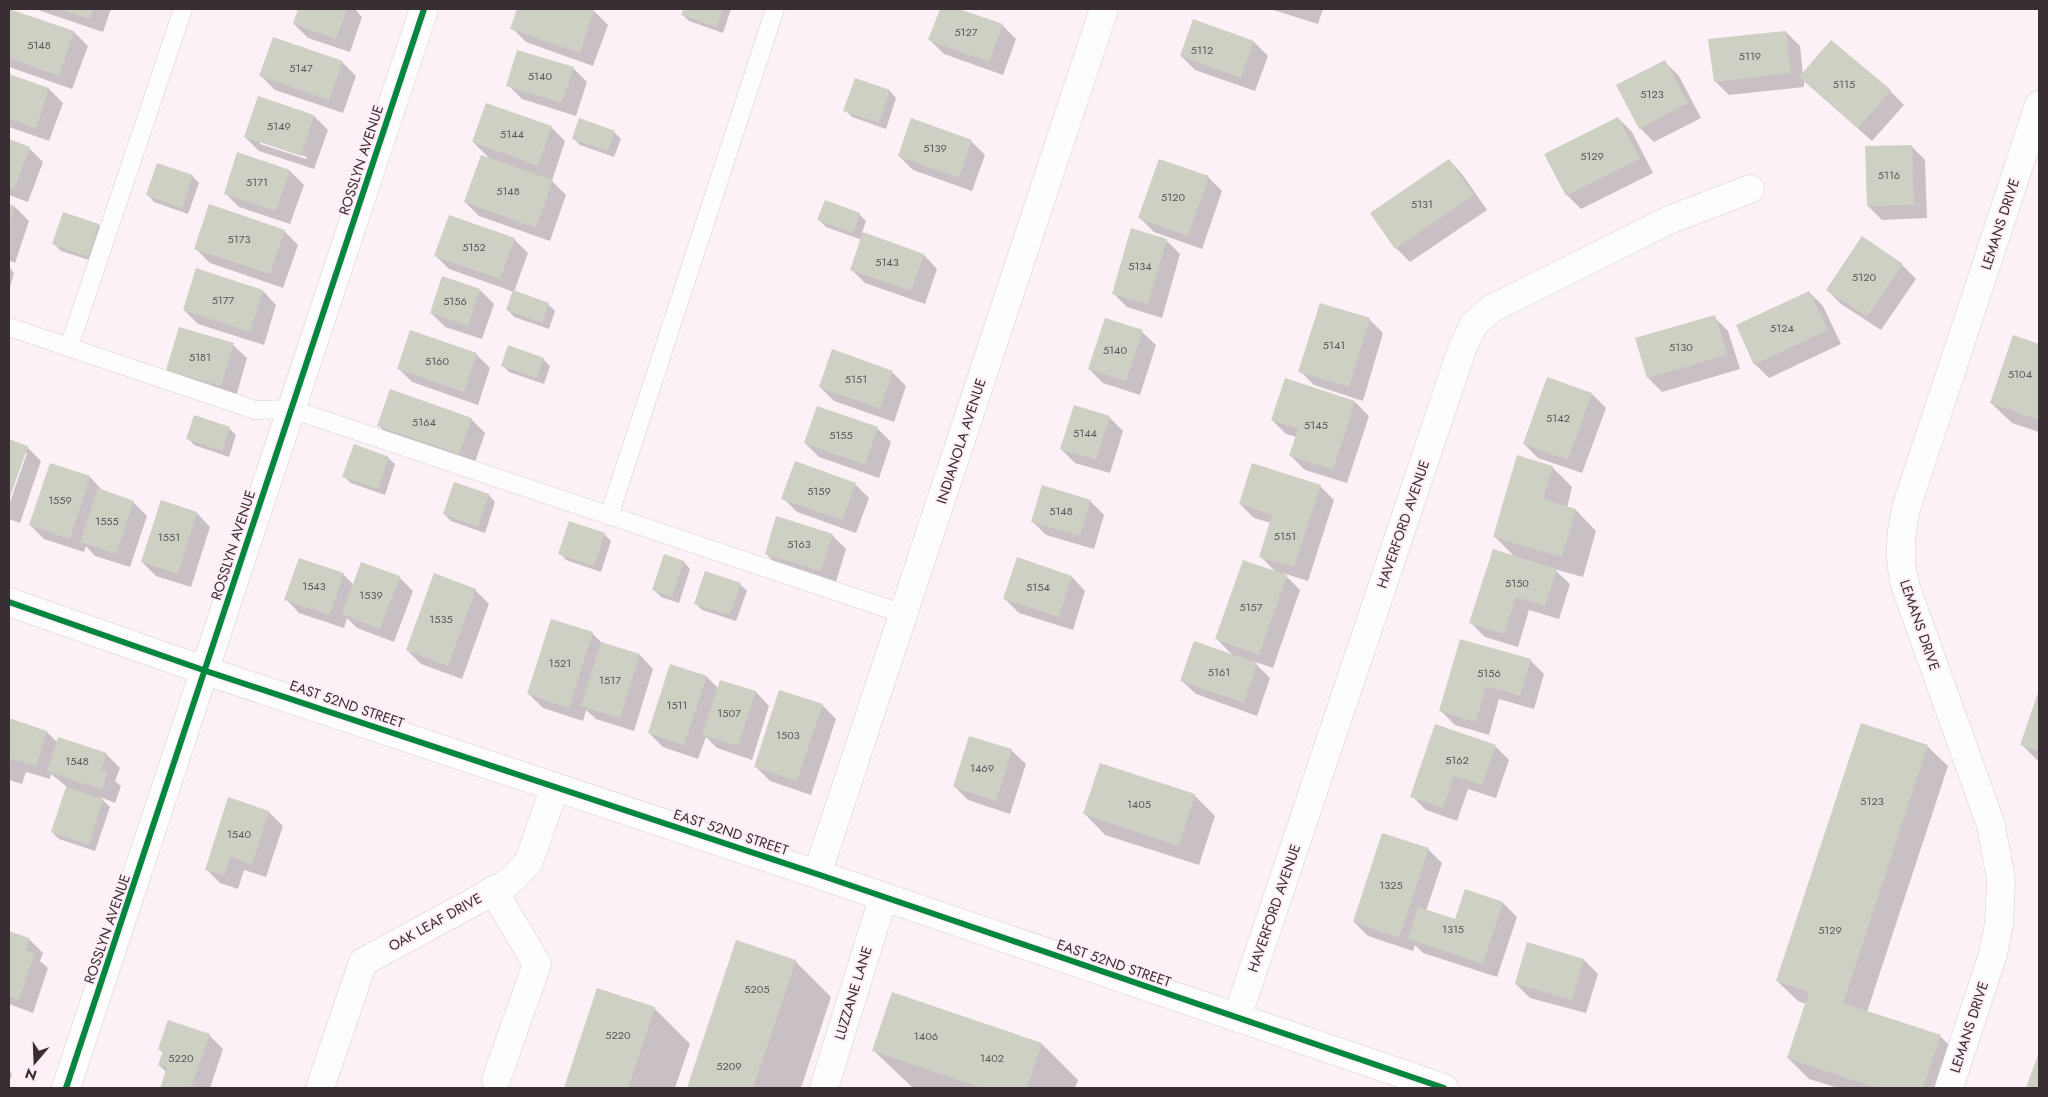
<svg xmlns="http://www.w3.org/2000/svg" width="2048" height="1097" viewBox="0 0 2048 1097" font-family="Jost,sans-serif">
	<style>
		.shadow { fill: #0003; fill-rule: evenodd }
		.building { fill: #ced0c3 }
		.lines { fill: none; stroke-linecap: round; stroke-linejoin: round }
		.service-casing { stroke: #d7cdd2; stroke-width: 19 }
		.minor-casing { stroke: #d7cdd2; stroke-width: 29 }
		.tertiary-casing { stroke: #d7cdd2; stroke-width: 29 }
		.service { stroke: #fefdfe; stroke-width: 18 }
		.minor { stroke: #fefdfe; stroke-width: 28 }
		.tertiary { stroke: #fefdfe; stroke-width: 28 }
		.cycleway-casing { stroke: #ffedf6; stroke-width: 9 }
		.cycleway { stroke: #00873e; stroke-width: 6 }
		.labels { text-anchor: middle; stroke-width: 4; stroke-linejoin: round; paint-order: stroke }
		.number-label { font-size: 11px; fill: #5e5658 }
		.street-label { font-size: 14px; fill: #392e34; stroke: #ffedf6 }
	</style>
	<rect width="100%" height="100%" fill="#fbf1f6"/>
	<g class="shadow">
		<polygon points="35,9 111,9 103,32"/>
		<polygon points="300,9 355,9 362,17 350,52 308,38 294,24"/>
		<polygon points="519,9 587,9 594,11 608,25 593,66 526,42 512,28"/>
		<polygon points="684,9 731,9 723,33 689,21 683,15"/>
		<polygon points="941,9 955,9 1002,25 1016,39 1003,75 944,54 930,40"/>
		<polygon points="1270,9 1323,9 1318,24"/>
		<polygon points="9,10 74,32 88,46 72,89 9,67"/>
		<polygon points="1786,32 1800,46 1803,74 1890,91 1904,105 1872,141 1804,81 1804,87 1729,95 1715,81"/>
		<polygon points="1254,42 1268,56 1255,91 1195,70 1181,56"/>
		<polygon points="342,62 356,76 343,113 275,90 261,76"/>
		<polygon points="1665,62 1679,76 1701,118 1654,142 1640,128"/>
		<polygon points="573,68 587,82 576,116 522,99 508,85"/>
		<polygon points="9,75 49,89 63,103 49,141 9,127"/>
		<polygon points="855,80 890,91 896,98 886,129 852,117 845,110"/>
		<path d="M314,116L328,130L314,169L259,151L245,137ZM260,141L307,157L306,159L260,144Z"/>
		<polygon points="1618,118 1632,132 1653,173 1581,209 1567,195 1546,154"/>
		<polygon points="551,127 565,141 552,181 566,195 550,241 479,216 465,202 491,160 473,142"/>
		<polygon points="614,132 621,139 614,157 580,145 573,138"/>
		<polygon points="9,140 29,148 43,162 28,202 9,195"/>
		<polygon points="971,141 985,155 972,191 913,170 899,156"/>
		<polygon points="1911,146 1925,160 1927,218 1882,220 1868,206"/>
		<polygon points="1449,160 1462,174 1487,210 1410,262 1396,248 1372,213"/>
		<polygon points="290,171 304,185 290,224 239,207 225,193"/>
		<polygon points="192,176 199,183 188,214 154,202 148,195"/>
		<polygon points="1208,177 1222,191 1202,249 1154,232 1140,218"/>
		<polygon points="9,205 15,207 29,221 15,263 9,260"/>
		<polygon points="859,214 866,221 862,233 924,255 937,269 925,304 865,283 851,269 862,240 826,227 819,220"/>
		<polygon points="99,225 105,232 95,262 61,251 54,244"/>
		<polygon points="284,231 298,245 283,288 210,263 196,249"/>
		<polygon points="514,239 528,253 514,292 548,304 555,311 549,329 514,317 508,310 514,292 449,269 435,255"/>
		<polygon points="1166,240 1180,254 1162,318 1127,307 1113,293"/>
		<polygon points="1902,265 1916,279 1881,330 1841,304 1827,290"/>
		<polygon points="9,267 14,273 9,291"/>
		<polygon points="443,278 480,290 494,304 482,339 445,327 431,313"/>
		<polygon points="263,291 276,305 264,345 198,324 184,310"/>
		<polygon points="1809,292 1823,306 1841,344 1769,378 1755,364"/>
		<polygon points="1714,317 1728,331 1740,369 1662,392 1648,378"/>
		<polygon points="1369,319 1383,333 1363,401 1314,385 1300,371"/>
		<polygon points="1142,332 1156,345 1140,395 1103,383 1089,369"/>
		<polygon points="2013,337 2039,346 2039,432 2012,423 1991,403"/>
		<polygon points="233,345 247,358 235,400 181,383 167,370"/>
		<polygon points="476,354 490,368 478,405 412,382 398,368"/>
		<polygon points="543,359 550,366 544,384 509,372 502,365"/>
		<polygon points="892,372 906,386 894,422 834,401 820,387"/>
		<polygon points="1286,379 1355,402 1369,416 1347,483 1305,470 1291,456 1297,437 1286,434 1272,420"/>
		<polygon points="1548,379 1592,394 1606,408 1582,473 1538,458 1524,444"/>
		<polygon points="1109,417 1123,431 1110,473 1075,463 1061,449"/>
		<polygon points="471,419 485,433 473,468 392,439 378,425"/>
		<polygon points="229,428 236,435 229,457 194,445 188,438"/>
		<polygon points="877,428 891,442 879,478 819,457 805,443"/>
		<polygon points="9,441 27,447 41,461 20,523 9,519 9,505 27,453 24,453 9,497"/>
		<polygon points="388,458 395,464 385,495 351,483 344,477"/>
		<polygon points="1552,467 1572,487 1567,508 1576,510 1596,531 1583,577 1554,569 1570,584 1559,619 1529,610 1518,647 1485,637 1471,623 1515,557 1494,536"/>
		<polygon points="90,477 103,491 133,502 147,516 130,567 95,556 86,546 84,552 44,539 30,525"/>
		<polygon points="454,484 489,495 495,502 485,533 451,521 444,514"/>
		<polygon points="855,484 869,498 856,533 797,512 783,498"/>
		<polygon points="1320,486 1334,500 1308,581 1283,573 1300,590 1273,668 1253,661 1270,678 1257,716 1196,694 1182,681 1234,657 1217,639 1277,573 1260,556 1271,523 1254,518 1240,504"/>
		<polygon points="1090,501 1104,515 1094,549 1046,535 1032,521"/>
		<polygon points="197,513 210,527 191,587 156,576 142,562"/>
		<polygon points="604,534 611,541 601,572 566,560 560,553"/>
		<polygon points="832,535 846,549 835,585 780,568 766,554"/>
		<polygon points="665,556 684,562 690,569 679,603 661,597 654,590"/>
		<polygon points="343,574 354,585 399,577 413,591 394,642 357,628 347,618 344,628 299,613 286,599"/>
		<polygon points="1072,577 1085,591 1073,630 1019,613 1005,599"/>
		<polygon points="740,584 747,591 736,621 702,610 695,603"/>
		<polygon points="475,590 489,604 462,679 421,664 407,650"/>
		<polygon points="592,633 603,644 640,655 653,669 634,731 596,719 586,710 583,721 543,708 529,694"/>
		<polygon points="1530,660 1544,674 1534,709 1499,699 1489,735 1455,725 1441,711"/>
		<polygon points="671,666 707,677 719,689 756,692 769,706 752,760 717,748 706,737 698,759 663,747 649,733"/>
		<polygon points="2039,693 2039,762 2022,745"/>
		<polygon points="822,705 836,719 811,795 770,781 756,767"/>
		<polygon points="9,719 47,732 58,743 106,754 120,768 115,781 121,786 115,803 100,797 110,807 95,851 59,839 52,832 67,787 51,774 50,779 26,772 22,784 9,780"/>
		<polygon points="970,737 1012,751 1026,764 1010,814 968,800 954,786"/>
		<polygon points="1495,746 1509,760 1496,798 1468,789 1457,821 1426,810 1412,796"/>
		<polygon points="1927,746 1948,766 1867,1012 1940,1036 1961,1057 1950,1088 1838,1088 1809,1079 1788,1058 1806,1004 1798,1001 1777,981"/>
		<polygon points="1101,765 1195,796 1215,816 1199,865 1105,835 1085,814"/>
		<polygon points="229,799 269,812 283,826 266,877 244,870 238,889 220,883 206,869"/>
		<polygon points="1428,849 1442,863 1426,911 1455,921 1465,890 1503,903 1517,917 1497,977 1423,953 1415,945 1413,951 1368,936 1354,922"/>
		<polygon points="9,932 29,939 43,953 40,961 48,968 33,1013 9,1004"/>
		<polygon points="737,941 795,961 831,997 801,1088 688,1088"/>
		<polygon points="1584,960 1598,974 1586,1013 1530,998 1516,984"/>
		<polygon points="598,989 654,1008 690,1044 675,1088 565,1088"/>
		<polygon points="209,1035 223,1049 210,1088 161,1088 166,1072 159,1065 163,1053 159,1049"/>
		<polygon points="1042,1044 1078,1080 1075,1088 913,1088 874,1051"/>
		<polygon points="9,1071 12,1074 9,1083"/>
	</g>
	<g class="building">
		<polygon points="9,9 74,31 59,76 9,58"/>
		<polygon points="60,9 93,9 89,19"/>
		<polygon points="298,9 347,9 336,39 293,24"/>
		<polygon points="517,9 591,9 594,10 580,53 510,29"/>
		<polygon points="683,9 723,9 717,27 681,15"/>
		<polygon points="940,9 959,9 1003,24 989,62 928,40"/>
		<polygon points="1193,19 1254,41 1241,78 1180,56"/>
		<polygon points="1786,31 1791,73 1714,82 1708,39"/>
		<polygon points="273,37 343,61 329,100 259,76"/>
		<polygon points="1831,40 1891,90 1858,128 1799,77"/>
		<polygon points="517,50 574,67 562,103 506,86"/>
		<polygon points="1665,60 1688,103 1639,129 1616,85"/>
		<polygon points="9,74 49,88 36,128 9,119"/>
		<polygon points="855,78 890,90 879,123 843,111"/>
		<polygon points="258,96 314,115 301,156 244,137"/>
		<polygon points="486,103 552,126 538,166 472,142"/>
		<polygon points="1618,117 1640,159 1566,196 1544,154"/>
		<polygon points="579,118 615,131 608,151 572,139"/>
		<polygon points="911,118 972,140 959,178 898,156"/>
		<polygon points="9,139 30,147 14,189 9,187"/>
		<polygon points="1912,145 1914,205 1867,206 1865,146"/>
		<polygon points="237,152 290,170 276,211 224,194"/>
		<polygon points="481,155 553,180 536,228 464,202"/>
		<polygon points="1159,159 1209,176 1188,236 1138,218"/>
		<polygon points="1449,159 1474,195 1395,249 1370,213"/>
		<polygon points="157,163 193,175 182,208 146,195"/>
		<polygon points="825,200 860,213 853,233 817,220"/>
		<polygon points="9,204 15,206 9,226"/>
		<polygon points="209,204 285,230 270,274 194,249"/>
		<polygon points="63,212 99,224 88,257 52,244"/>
		<polygon points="449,215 515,238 500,279 434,256"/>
		<polygon points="1131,228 1167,239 1148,304 1112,294"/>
		<polygon points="863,232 924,254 911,291 850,270"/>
		<polygon points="1862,236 1903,264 1867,317 1826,290"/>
		<polygon points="196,268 263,290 250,332 183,310"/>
		<polygon points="442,276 480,289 468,326 430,313"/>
		<polygon points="513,290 549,303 542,323 506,310"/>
		<polygon points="1809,291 1828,330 1754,365 1736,325"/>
		<polygon points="1320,303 1370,318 1349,387 1298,372"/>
		<polygon points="1715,315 1727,355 1647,378 1635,338"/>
		<polygon points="1105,318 1143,330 1126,381 1088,369"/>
		<polygon points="179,327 234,343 221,386 166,370"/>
		<polygon points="410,330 477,353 464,392 397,369"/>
		<polygon points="2013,335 2039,344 2039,420 1990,403"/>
		<polygon points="508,345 544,358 537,378 501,366"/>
		<polygon points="832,349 893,371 880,409 819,387"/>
		<polygon points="1547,377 1592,393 1568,460 1523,444"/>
		<polygon points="1285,378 1355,401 1333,470 1289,456 1298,429 1271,420"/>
		<polygon points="390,389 472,418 459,454 377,426"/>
		<polygon points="1074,405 1110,416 1096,460 1060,449"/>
		<polygon points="817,406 878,427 865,465 804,443"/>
		<polygon points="194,415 230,427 222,451 186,439"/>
		<polygon points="9,439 28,446 9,500"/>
		<polygon points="354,444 389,457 378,489 342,477"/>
		<polygon points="1517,455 1553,466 1543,499 1576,509 1562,557 1493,537"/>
		<polygon points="795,461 856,483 842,520 781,499"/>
		<polygon points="50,463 90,476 70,539 29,525"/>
		<polygon points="1252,463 1321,485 1294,567 1259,557 1272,515 1239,504"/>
		<polygon points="454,482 489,494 478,527 443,514"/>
		<polygon points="1042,485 1091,500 1080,536 1031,522"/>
		<polygon points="98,488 134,501 116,554 80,542"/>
		<polygon points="161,500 197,512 178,574 141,562"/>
		<polygon points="776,516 833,534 821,571 765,554"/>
		<polygon points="569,521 605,533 594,566 558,554"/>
		<polygon points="1493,549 1557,569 1545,606 1516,597 1504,634 1469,623"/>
		<polygon points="664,554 684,561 672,597 652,590"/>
		<polygon points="1017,557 1072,576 1059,617 1003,599"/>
		<polygon points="299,558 344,573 330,615 284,600"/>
		<polygon points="1243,560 1287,575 1259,655 1215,639"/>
		<polygon points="361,562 400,576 380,629 342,614"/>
		<polygon points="705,571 741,583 730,615 694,604"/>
		<polygon points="434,573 476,589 448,666 406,650"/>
		<polygon points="551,619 593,632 569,708 527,694"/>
		<polygon points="1460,639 1531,659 1520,696 1486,686 1476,722 1439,711"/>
		<polygon points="1194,641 1257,663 1244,703 1180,681"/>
		<polygon points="601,642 640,654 620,718 581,706"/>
		<polygon points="670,664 707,676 684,745 648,733"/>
		<polygon points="720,680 756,691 738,746 702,735"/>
		<polygon points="779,690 823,704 797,781 754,767"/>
		<polygon points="2039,690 2039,751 2020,745"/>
		<polygon points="9,718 47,731 36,766 12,759 9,769"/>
		<polygon points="1861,723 1928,745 1843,1003 1941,1035 1923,1088 1877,1088 1787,1058 1809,992 1776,981"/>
		<polygon points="1435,724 1496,745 1482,785 1454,776 1443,808 1410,797"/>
		<polygon points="969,736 1012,749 996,801 953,787"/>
		<polygon points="58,737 107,753 101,770 108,771 102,790 47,771"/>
		<polygon points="1100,763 1195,794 1179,846 1083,814"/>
		<polygon points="66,787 103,799 89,845 51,832"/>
		<polygon points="228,797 269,811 252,864 230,857 224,876 205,870"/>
		<polygon points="1382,833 1429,848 1399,938 1353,922"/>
		<polygon points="1465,889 1503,902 1483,964 1408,939 1418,907 1455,919"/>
		<polygon points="9,931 29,938 26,950 35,953 19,1000 9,996"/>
		<polygon points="736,940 796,960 753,1088 687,1088"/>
		<polygon points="1527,942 1584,959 1572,1000 1515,984"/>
		<polygon points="597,988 655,1007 628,1088 564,1088"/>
		<polygon points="892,992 1042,1043 1027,1088 982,1088 872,1051"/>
		<polygon points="168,1020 210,1034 191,1088 160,1088 167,1068 158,1065 163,1051 158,1049"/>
		<polygon points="2039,1052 2039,1088 2026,1088"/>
	</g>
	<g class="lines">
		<defs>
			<g id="service">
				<polyline points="9,327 255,410 291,409 904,614"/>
				<polyline points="69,347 183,9"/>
				<polyline points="609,516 775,9"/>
			</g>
			<g id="minor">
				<polyline points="817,874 1104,9"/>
				<polyline points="493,890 537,964 496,1080"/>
				<polyline points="1237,1018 1462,349 1474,324 1491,309 1669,220 1750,189"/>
				<polyline points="66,1088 424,9"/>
				<polyline points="320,1088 363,962 503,886 515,877 529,861 555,787"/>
				<polyline points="824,1088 883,898"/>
				<path d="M1949,1088L1993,954L1999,924L2001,880L1991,825L1905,585C1898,556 1900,530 1908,502L2039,105"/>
			</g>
			<polyline id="tertiary" points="9,602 206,671 817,874 1444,1088"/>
		</defs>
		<use href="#service" class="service-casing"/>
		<use href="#minor" class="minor-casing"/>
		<use href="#tertiary" class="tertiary-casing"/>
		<use href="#service" class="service"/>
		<use href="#minor" class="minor"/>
		<use href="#tertiary" class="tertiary"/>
		<defs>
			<g id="cycleway">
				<polyline points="9,602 206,671 817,874 1444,1088"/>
				<polyline points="66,1088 424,9"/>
			</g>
		</defs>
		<use href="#cycleway" class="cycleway-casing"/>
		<use href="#cycleway" class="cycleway"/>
	</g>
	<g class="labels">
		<g class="number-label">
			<text x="966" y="36">5127</text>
			<text x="39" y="49">5148</text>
			<text x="1202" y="54">5112</text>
			<text x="1750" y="60">5119</text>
			<text x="301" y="72">5147</text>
			<text x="540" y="80">5140</text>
			<text x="1844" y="88">5115</text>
			<text x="1652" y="98">5123</text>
			<text x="279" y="130">5149</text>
			<text x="512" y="138">5144</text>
			<text x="935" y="152">5139</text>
			<text x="1592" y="160">5129</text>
			<text x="1889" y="179">5116</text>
			<text x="257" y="186">5171</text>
			<text x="508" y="195">5148</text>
			<text x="1173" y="201">5120</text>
			<text x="1422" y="208">5131</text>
			<text x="239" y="243">5173</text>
			<text x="474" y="251">5152</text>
			<text x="887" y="266">5143</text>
			<text x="1140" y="270">5134</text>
			<text x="1864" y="281">5120</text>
			<text x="223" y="304">5177</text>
			<text x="455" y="305">5156</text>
			<text x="1782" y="332">5124</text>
			<text x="1334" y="349">5141</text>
			<text x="1681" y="351">5130</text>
			<text x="1115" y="354">5140</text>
			<text x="200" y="361">5181</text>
			<text x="437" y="365">5160</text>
			<text x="2020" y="378">5104</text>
			<text x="856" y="383">5151</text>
			<text x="1558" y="422">5142</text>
			<text x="424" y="426">5164</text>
			<text x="1316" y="429">5145</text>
			<text x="1085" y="437">5144</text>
			<text x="841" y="439">5155</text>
			<text x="819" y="495">5159</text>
			<text x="60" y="504">1559</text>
			<text x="1061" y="515">5148</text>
			<text x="107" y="525">1555</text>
			<text x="1285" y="540">5151</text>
			<text x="169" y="541">1551</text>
			<text x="799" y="548">5163</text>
			<text x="1517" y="587">5150</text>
			<text x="314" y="590">1543</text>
			<text x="1038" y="591">5154</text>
			<text x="371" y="599">1539</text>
			<text x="1251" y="611">5157</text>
			<text x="441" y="623">1535</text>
			<text x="560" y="667">1521</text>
			<text x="1219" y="676">5161</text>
			<text x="1489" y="677">5156</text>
			<text x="610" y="684">1517</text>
			<text x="677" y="709">1511</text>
			<text x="729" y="717">1507</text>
			<text x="788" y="739">1503</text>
			<text x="1457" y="764">5162</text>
			<text x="77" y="765">1548</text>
			<text x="982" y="772">1469</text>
			<text x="1872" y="805">5123</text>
			<text x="1139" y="808">1405</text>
			<text x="239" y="838">1540</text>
			<text x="1391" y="889">1325</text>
			<text x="1453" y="933">1315</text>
			<text x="1830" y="934">5129</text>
			<text x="757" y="993">5205</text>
			<text x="618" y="1039">5220</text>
			<text x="926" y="1040">1406</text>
			<text x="181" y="1062">5220</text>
			<text x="992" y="1062">1402</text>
			<text x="729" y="1070">5209</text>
		</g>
		<g class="street-label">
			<text transform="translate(361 160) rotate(-72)" y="5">ROSSLYN AVENUE</text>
			<text transform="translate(2000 224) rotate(-72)" y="5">LEMANS DRIVE</text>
			<text transform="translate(961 441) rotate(-72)" y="5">INDIANOLA AVENUE</text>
			<text transform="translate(1403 524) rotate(-71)" y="5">HAVERFORD AVENUE</text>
			<text transform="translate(233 545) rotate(-72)" y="5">ROSSLYN AVENUE</text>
			<text transform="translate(1920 625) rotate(71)" y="5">LEMANS DRIVE</text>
			<text transform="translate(347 704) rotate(19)" y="5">EAST 52ND STREET</text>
			<text transform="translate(731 832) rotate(18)" y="5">EAST 52ND STREET</text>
			<text transform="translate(1274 908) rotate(-71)" y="5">HAVERFORD AVENUE</text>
			<text transform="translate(435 922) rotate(-29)" y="5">OAK LEAF DRIVE</text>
			<text transform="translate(107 929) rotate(-71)" y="5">ROSSLYN AVENUE</text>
			<text transform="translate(1114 963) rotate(19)" y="5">EAST 52ND STREET</text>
			<text transform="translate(853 993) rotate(-73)" y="5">LUZZANE LANE</text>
			<text transform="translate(1969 1027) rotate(-72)" y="5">LEMANS DRIVE</text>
		</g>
	</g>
	<rect width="2048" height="1097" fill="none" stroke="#392e34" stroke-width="20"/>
	<g transform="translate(35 1062) rotate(199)" stroke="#ffedf6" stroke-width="4" paint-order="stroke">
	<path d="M0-4L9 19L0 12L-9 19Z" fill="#392e34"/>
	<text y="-8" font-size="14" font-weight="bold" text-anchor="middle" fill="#392e34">N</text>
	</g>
</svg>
